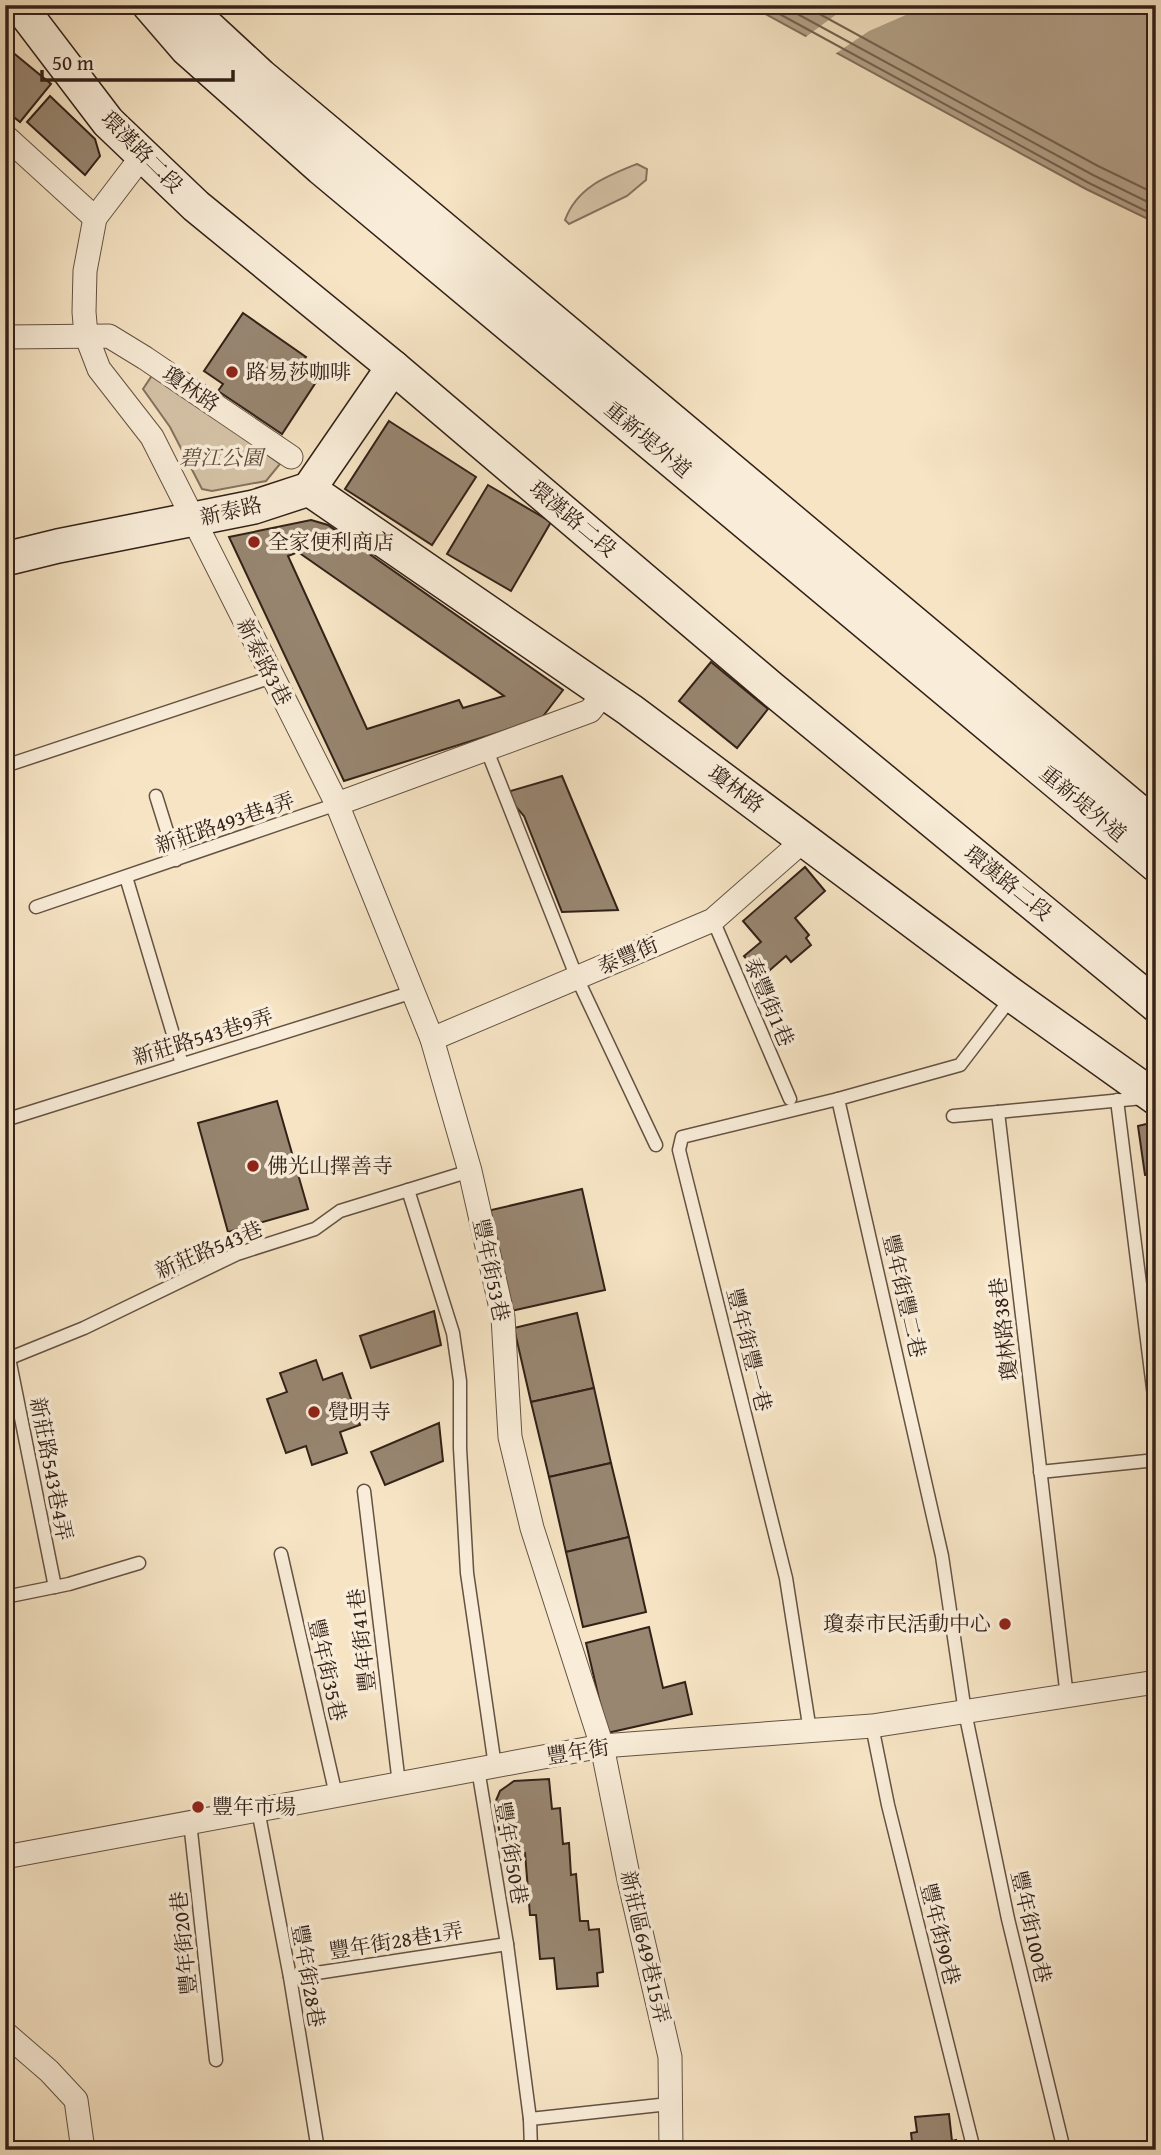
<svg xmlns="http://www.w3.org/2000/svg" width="1161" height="2155" viewBox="0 0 1161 2155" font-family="'Gentium Book Plus','Noto Serif TC',serif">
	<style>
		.green { fill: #d5c3a7; stroke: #847260; stroke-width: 2 }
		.water { fill: #b4a28a; stroke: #806e5c; stroke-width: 2 }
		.pier { fill: #f6e4c4 }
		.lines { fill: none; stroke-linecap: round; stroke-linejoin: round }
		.shore { stroke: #746251; stroke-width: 2 }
		.building { fill: #988671; stroke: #332118; stroke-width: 2; fill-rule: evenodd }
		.lane-casing { stroke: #645243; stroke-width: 15 }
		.street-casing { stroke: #645243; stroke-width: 25 }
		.secondary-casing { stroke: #332118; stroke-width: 36 }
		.lane { stroke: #f9edd9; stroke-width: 12 }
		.street { stroke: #f9edd9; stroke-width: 23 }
		.secondary { stroke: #f9edd9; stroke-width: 33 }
		.poi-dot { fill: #8f2418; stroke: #f9edd9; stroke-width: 2.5 }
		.labels { text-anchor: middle; stroke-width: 7; stroke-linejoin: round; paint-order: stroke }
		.street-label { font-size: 21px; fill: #332118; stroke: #f9edd9 }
		.poi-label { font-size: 21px; fill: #332118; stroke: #f9edd9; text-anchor: start }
		.park-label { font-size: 21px; font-style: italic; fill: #5c4a3c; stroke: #f9edd9 }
	</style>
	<rect width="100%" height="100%" fill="#f6e4c4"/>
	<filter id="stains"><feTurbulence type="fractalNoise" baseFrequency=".00286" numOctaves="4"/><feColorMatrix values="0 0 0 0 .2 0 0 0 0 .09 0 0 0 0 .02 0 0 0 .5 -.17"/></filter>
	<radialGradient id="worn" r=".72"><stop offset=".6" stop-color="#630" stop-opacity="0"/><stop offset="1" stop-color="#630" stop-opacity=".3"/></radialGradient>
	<g class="green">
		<path d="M637,164L647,169L646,180L627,196L569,224L565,220C577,187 607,176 637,164Z"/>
		<polygon points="155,371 280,464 266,481 212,491 202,489 170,427 143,389"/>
	</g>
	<polygon class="water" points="749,5 1156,5 1156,223 1086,189"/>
	<polygon class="pier" points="849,5 929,5 869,31 832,56 803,39"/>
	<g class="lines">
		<g class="shore">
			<polyline points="763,5 1089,183 1156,216"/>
			<polyline points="781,5 1093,175 1156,206"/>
			<polyline points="803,5 1098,166 1156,194"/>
		</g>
	</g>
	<g class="building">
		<polygon points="5,46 51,84 20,122 5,110"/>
		<polygon points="50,96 95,139 100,156 85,175 27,122"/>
		<polygon points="243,313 306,357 301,364 320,376 282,434 218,391 223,384 204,371"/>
		<polygon points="389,421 476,477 432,545 345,489"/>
		<polygon points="488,485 551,522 511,591 447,554"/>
		<path d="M311,520L328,525L563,690L541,719L344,781L229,537ZM298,552L504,696L463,708L459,700L367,729L288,556Z"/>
		<polygon points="711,662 768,709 737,748 679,701"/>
		<polygon points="562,776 618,910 562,912 524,816 504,793"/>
		<polygon points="805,867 825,891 795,918 809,935 806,938 811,945 791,962 786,956 762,977 744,956 761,942 743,921"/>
		<polygon points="277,1101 308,1209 228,1232 198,1123"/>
		<polygon points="1150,1123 1156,1128 1156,1174 1145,1175 1138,1126"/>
		<polygon points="582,1189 605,1290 511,1311 487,1211"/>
		<polygon points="434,1311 441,1345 371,1368 360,1336"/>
		<polygon points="577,1313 594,1388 531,1402 514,1328"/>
		<polygon points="316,1360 323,1380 342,1373 360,1425 340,1432 347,1453 312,1465 306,1446 286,1453 267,1399 287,1392 280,1373"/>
		<polygon points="594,1388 611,1463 549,1477 531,1402"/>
		<polygon points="439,1423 443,1461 385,1485 371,1452"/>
		<polygon points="611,1463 629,1537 566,1552 549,1477"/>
		<polygon points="629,1537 646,1612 583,1627 566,1552"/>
		<polygon points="649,1627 663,1688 685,1682 692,1714 607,1733 586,1643"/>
		<polygon points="549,1779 552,1809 560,1808 563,1844 569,1843 571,1875 576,1874 580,1921 588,1921 589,1930 599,1929 603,1972 597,1973 598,1986 557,1989 554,1958 540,1959 536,1915 530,1915 525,1853 518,1854 517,1834 500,1836 495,1803 500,1791 514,1781"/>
		<polygon points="949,2114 952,2141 956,2140 957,2150 913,2150 911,2133 917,2132 915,2117"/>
	</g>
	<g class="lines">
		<defs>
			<g id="lane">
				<polyline points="486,748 577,978 656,1145"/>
				<polyline points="5,766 272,677"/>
				<polyline points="156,796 176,860"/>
				<polyline points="126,877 182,1064"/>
				<polyline points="36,907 337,804"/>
				<polyline points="713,920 790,1099"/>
				<polyline points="1012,997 960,1065 838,1099 942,1556 965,1712 1008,1919 1064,2150"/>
				<polyline points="1117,1100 1156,1412"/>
				<polyline points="953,1116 998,1112"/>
				<polyline points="5,1120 413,992"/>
				<polyline points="408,1190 453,1333 460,1381 460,1448 467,1573 495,1766"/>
				<polyline points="9,1358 55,1587"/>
				<polyline points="5,1360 84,1328 237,1254 315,1229 340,1211 470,1171"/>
				<polyline points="1040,1472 1156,1460"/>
				<polyline points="364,1491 399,1784"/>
				<polyline points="281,1554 336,1795"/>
				<polyline points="5,1597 69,1584 139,1563"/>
				<polyline points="1067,1697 998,1112 1143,1098"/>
				<polyline points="872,1726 888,1805 974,2150"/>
				<polyline points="810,1731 786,1578 679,1150 682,1137 838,1099"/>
				<polyline points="478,1769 507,1944 530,2119 531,2150"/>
				<polyline points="258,1810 290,1977 318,2150"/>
				<polyline points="190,1822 216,2060"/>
				<polyline points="290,1977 507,1944"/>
				<polyline points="530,2119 669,2104"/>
			</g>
			<g id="street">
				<polyline points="5,136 95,218"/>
				<polyline points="143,155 95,218 85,271 84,312 86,335 99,369 152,437 337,804 432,1039 470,1171 503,1317 510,1437 532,1528 602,1746 629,1880 670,2057 671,2150"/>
				<polyline points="5,337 109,336 145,358 291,457"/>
				<polyline points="337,804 590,711 604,693"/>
				<polyline points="432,1039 713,920 804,840"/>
				<polyline points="5,1857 602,1746 872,1726 1156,1682"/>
				<polyline points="5,2033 49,2071 76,2100 83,2150"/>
			</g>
			<g id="secondary">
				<polyline points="19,5 108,122 196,206 393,367 771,688 1156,1005"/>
				<polyline points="149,5 187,49 321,168 1156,865"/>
				<polyline points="189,5 207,26 261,76 1156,826"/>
				<polyline points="309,489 630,710 1013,996 1156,1098"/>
				<polyline points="5,559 58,546 254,507 309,489 393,367"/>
			</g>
		</defs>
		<use href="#lane" class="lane-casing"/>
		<use href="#street" class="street-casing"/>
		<use href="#secondary" class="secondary-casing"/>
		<use href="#lane" class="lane"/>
		<use href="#street" class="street"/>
		<use href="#secondary" class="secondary"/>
	</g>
	<g class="poi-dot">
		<circle cx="232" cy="372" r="7"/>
		<circle cx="254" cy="542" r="7"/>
		<circle cx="253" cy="1166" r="7"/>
		<circle cx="314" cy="1412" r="7"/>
		<circle cx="1005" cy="1624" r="7"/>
		<circle cx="198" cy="1807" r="7"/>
	</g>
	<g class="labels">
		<g class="street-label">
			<text transform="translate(142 152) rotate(45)" y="7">環漢路二段</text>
			<text transform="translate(191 389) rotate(34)" y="7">瓊林路</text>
			<text transform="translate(648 440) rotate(40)" y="7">重新堤外道</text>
			<text transform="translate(231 511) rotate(-13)" y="7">新泰路</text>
			<text transform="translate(573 519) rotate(40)" y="7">環漢路二段</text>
			<text transform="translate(264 662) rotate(63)" y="7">新泰路3巷</text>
			<text transform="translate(736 789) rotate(37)" y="7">瓊林路</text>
			<text transform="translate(1083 804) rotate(40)" y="7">重新堤外道</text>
			<text transform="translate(225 823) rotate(-19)" y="7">新莊路493巷4弄</text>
			<text transform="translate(1008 883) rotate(39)" y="7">環漢路二段</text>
			<text transform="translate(628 956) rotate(-23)" y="7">泰豐街</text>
			<text transform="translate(769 1002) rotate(67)" y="7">泰豐街1巷</text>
			<text transform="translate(203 1037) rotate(-17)" y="7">新莊路543巷9弄</text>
			<text transform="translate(209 1250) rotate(-23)" y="7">新莊路543巷</text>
			<text transform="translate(491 1270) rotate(78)" y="7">豐年街53巷</text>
			<text transform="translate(904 1296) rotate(77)" y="7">豐年街豐二巷</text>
			<text transform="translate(1004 1329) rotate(-97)" y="7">瓊林路38巷</text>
			<text transform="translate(749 1350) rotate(76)" y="7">豐年街豐一巷</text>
			<text transform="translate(51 1469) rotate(79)" y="7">新莊路543巷4弄</text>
			<text transform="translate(362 1640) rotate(-97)" y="7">豐年街41巷</text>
			<text transform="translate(327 1670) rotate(77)" y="7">豐年街35巷</text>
			<text transform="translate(578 1752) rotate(-9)" y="7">豐年街</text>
			<text transform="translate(511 1853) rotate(80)" y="7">豐年街50巷</text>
			<text transform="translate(1031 1927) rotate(77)" y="7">豐年街100巷</text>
			<text transform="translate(940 1934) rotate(76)" y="7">豐年街90巷</text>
			<text transform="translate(396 1941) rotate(-9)" y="7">豐年街28巷1弄</text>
			<text transform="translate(184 1943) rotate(-96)" y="7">豐年街20巷</text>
			<text transform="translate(645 1947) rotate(77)" y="7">新莊區649巷15弄</text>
			<text transform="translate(308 1976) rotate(80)" y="7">豐年街28巷</text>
		</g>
		<g class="poi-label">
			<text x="246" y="379">路易莎咖啡</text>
			<text x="268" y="549">全家便利商店</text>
			<text x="267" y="1173">佛光山擇善寺</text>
			<text x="328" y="1419">覺明寺</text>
			<text x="991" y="1631" text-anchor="end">瓊泰市民活動中心</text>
			<text x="212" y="1814">豐年市場</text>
		</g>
		<g class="park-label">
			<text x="221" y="465">碧江公園</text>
		</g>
	</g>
	<rect width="1161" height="2155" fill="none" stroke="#f6e4c4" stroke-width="28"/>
	<rect x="7" y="7" width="1147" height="2141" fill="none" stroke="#332118" stroke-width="3.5"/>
	<rect x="14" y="14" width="1133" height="2127" fill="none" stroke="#332118" stroke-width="2"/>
	<path d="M42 70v10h191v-10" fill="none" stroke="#332118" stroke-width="3.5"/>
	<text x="52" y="70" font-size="21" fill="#332118" stroke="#f9edd9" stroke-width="5" paint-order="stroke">50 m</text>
	<rect width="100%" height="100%" filter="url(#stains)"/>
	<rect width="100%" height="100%" fill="url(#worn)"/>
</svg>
